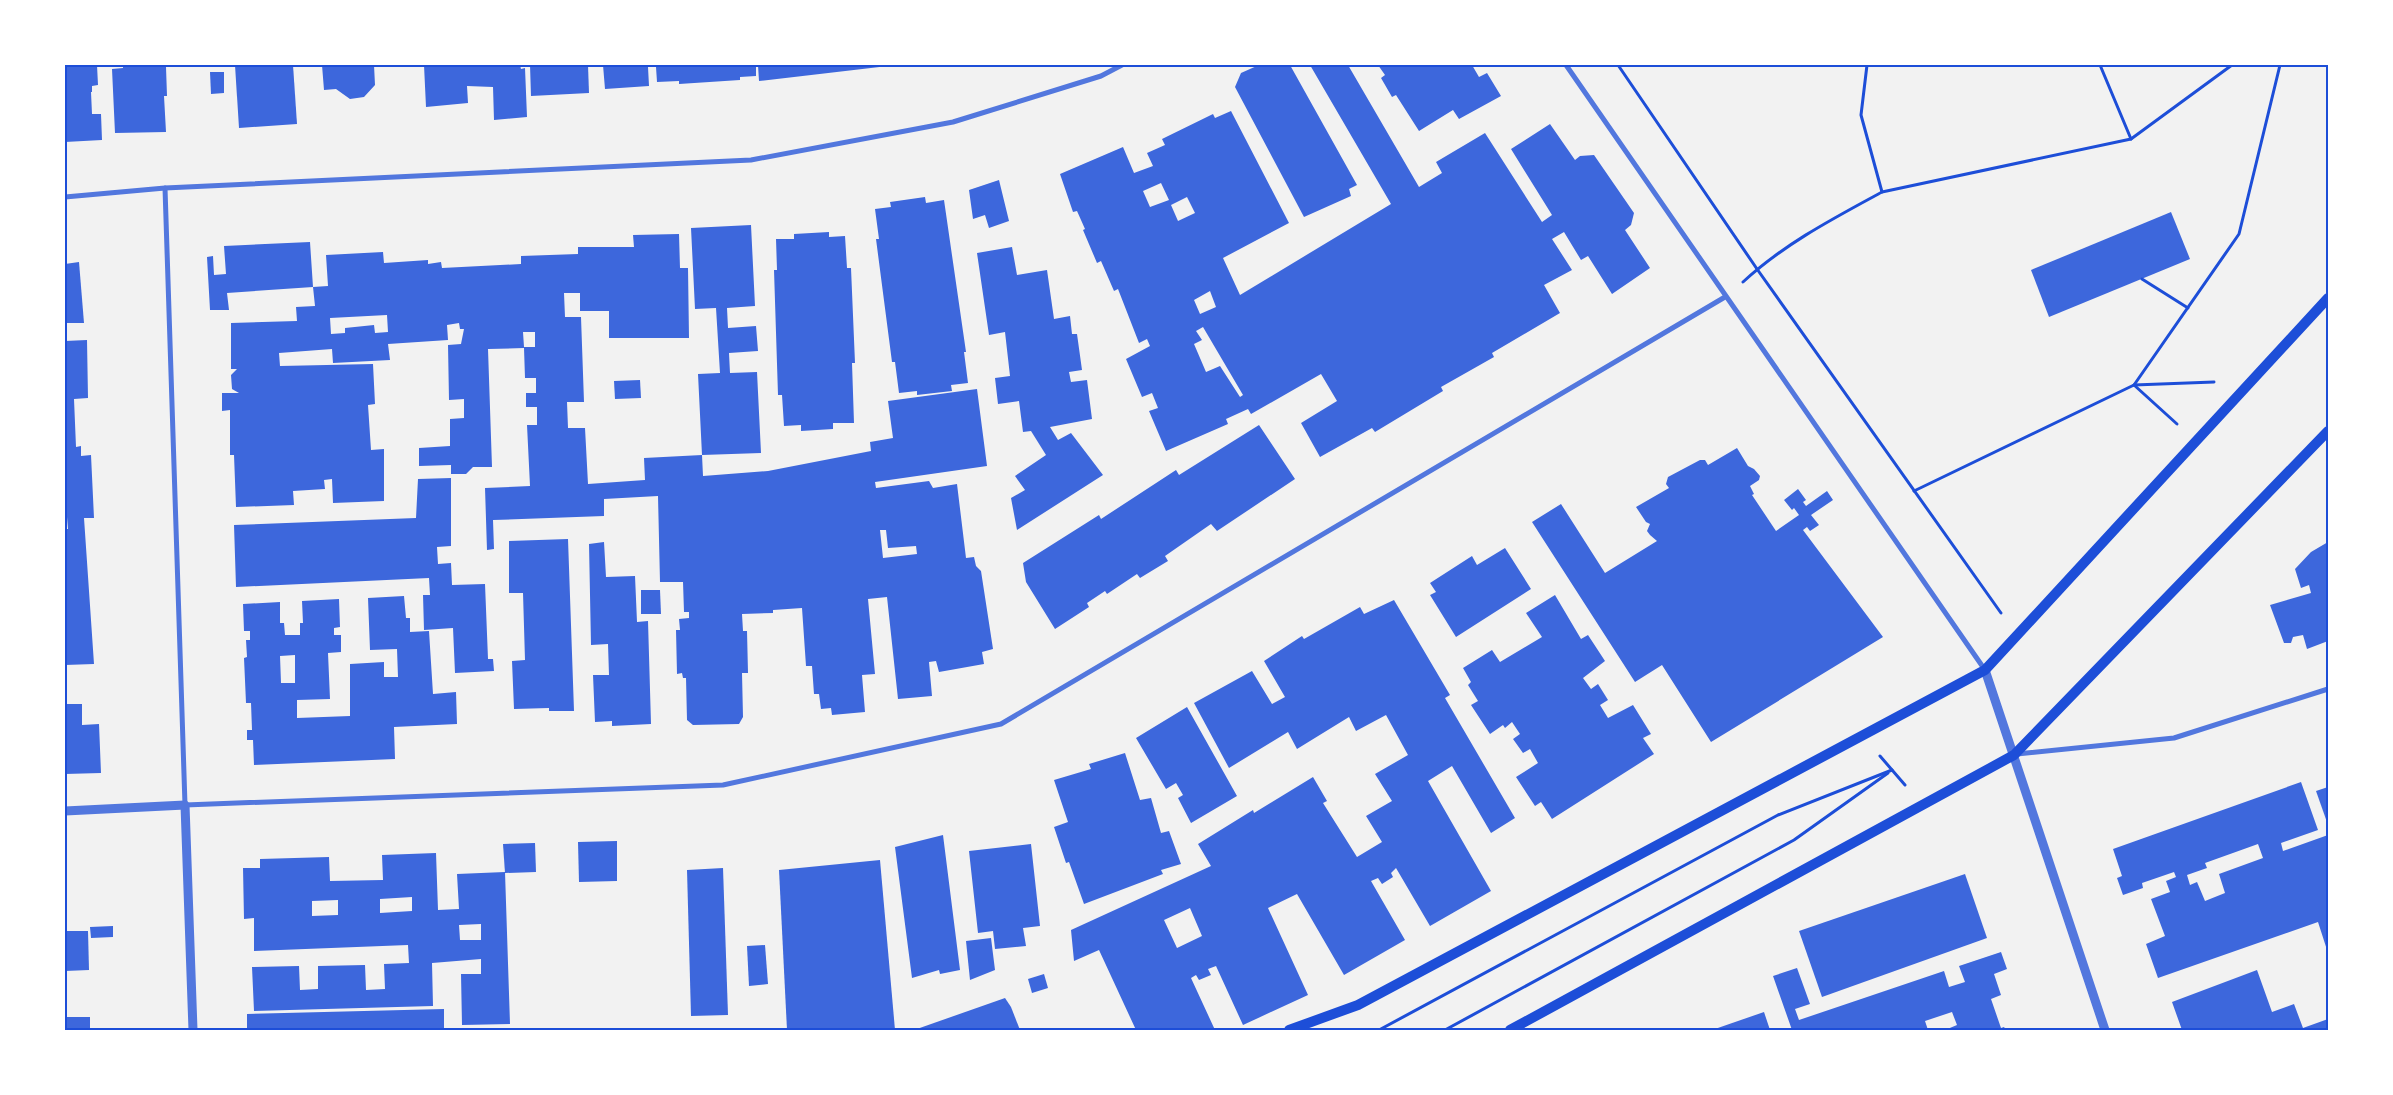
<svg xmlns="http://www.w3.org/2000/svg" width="2393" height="1095" viewBox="0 0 2393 1095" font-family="Cabin,sans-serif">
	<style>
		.building { fill: #3d67dc; fill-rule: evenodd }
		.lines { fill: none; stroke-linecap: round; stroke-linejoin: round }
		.path { stroke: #1d4ed8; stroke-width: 3 }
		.minor { stroke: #5277de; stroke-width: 5 }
		.tertiary { stroke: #5277de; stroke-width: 9 }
		.secondary { stroke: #1d4ed8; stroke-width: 10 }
		.neatline { fill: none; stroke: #1d4ed8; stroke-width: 2 }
	</style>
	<rect width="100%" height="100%" fill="#f2f2f2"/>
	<g class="building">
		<polygon points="65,65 97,65 98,85 92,86 92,92 91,92 92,114 101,114 102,140 65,142"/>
		<polygon points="123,65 166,67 167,96 164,96 166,132 115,133 112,69 123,68"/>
		<polygon points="235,65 293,65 297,124 239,128"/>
		<polygon points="322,65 374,65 375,85 364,97 350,99 336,89 324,90"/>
		<polygon points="424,65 520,65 521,69 525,68 527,117 494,120 493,87 467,86 468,103 426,107"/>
		<polygon points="530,65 588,65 589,93 531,96"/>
		<polygon points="603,65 756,65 756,76 740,77 740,80 679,84 679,81 657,82 656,67 648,67 649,86 605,89"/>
		<polygon points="758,65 888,65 888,66 759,81"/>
		<polygon points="1259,65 1290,65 1357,185 1349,189 1351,196 1304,217 1235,87 1241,73"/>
		<path d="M1310,65H1348L1419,187L1442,173L1436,162L1485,133L1542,222L1552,215L1511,149L1550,124L1575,160L1580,156L1594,155L1634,213L1631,225L1625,230L1650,268L1612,294L1588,256L1581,260L1564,232L1552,239L1572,270L1544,285L1560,313L1492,353L1494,357L1441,387L1443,391L1375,432L1372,428L1320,457L1301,423L1337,401L1321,374L1251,414L1248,409L1226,419L1228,424L1166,451L1149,411L1158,408L1152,393L1142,397L1126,359L1150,346L1147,339L1139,343L1118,289L1114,291L1101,261L1097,263L1083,230L1085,229L1077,211L1073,212L1060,174L1123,147L1134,173L1153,166L1147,153L1165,145L1162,139L1213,114L1215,118L1231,111L1289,223L1223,258L1240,295L1391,204ZM1161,183L1169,200L1150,207L1143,191ZM1187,197L1195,213L1178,221L1171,205ZM1210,291L1216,307L1200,314L1194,300ZM1203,327L1243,395L1240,397L1220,366L1206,372L1194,344L1202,340L1196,331Z"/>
		<polygon points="1378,65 1472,65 1479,77 1487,73 1501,96 1459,119 1453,110 1419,131 1396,95 1392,97 1381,78 1385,75"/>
		<polygon points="210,72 224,72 224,93 211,94"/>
		<polygon points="999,180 1009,221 989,228 985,215 973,219 969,190"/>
		<polygon points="925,197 926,203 944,200 966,352 964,352 968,383 951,385 952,391 917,395 917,391 899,393 895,362 892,362 876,239 879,239 875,209 891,207 890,202"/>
		<polygon points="2171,212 2190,259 2049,317 2031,270"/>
		<polygon points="751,225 755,306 727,308 728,328 756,326 758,351 729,353 730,373 757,372 761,453 702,455 698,374 720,373 716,308 695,309 691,228"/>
		<polygon points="829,232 829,237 845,236 847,268 851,268 855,363 852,363 854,423 833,423 833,429 801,431 801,425 784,426 782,395 778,395 774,270 777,270 776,239 794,239 794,234"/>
		<path d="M679,234L680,268H688L689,338H609V311H580V293H564L565,317H581L584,402H567L568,428H585L588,484L645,480L644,458L702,455L703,476L768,471L871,451L870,442L893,438L888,401L977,389L987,466L875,482L876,488L929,481L933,488L957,484L966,558L974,557L976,566L981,571L993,649L982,652L984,664L939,672L936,661L929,662L932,696L898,699L887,597L868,599L875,674L862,675L865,712L832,715L831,708L821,709L819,694H814L812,666H806L802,608L773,610V613L742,614L743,631H747L748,673H742L743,717L739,724L693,725L687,720L686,678H683L682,673L677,674L676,630H680L679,619L689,618V612H684L683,582H660L658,496L604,499V516L493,520L494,549L487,550L485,488L530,486L527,425H537V407H526V393H536V378H525L524,348L488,349L492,467H473L466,474H451V465L419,466V448L450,446V419L464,418V399L449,400L448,345L461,344L464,329H460L459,323L447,325L448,340L388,344L390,360L333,363L332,349L279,353L280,366L373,364L375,404L368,405L371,450L384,449V501L333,503L332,479L324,480L325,489L293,491L294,505L236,507L234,455H230V410L222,411V393H239L232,389L231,375L237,369H231V323L297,321L296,307L315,306L313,287L328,286L326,255L383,252L384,263L428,260V264L441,262L442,268L521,264V256L578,254V247H634L633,235ZM387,315L388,332L375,333L374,325L345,328V333L331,334L330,318ZM523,332H535V347H524ZM880,530H886L888,548L916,546L917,554L883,558Z"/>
		<polygon points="310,242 313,287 227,293 229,310 210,310 207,257 213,256 214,275 226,274 224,246"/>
		<polygon points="1012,247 1017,275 1047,270 1054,319 1070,316 1072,334 1077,334 1082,370 1069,372 1071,382 1087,380 1092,419 1050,427 1058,440 1071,433 1103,475 1017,530 1011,498 1025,490 1015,476 1046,455 1031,431 1023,432 1019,401 998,404 995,378 1010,376 1005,332 989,335 977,253"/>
		<polygon points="79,262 84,323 65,323 65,264"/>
		<polygon points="87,340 88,398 74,399 76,447 81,446 81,456 91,455 94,518 84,518 94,664 65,665 65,529 68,529 67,517 65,517 65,341"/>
		<polygon points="640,380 641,398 615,399 614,381"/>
		<polygon points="1259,425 1295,479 1217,531 1211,524 1165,556 1168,561 1140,578 1137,574 1107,594 1105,591 1087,603 1089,607 1055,629 1026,582 1023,563 1099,515 1101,519 1176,470 1179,475"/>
		<polygon points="1737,448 1748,466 1754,469 1760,476 1759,480 1750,486 1754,494 1752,495 1776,531 1799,515 1794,508 1792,510 1784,500 1798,489 1806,500 1803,502 1806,506 1827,491 1833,500 1811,515 1819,525 1810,531 1807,527 1803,530 1883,637 1711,742 1662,665 1635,682 1532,522 1561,504 1605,573 1657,541 1650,535 1647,531 1650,524 1646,522 1636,507 1669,488 1666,484 1668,477 1700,460 1705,460 1708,465"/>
		<polygon points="451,478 451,546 437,547 438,564 451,563 452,585 485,584 488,659 493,659 494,671 455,673 453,628 424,630 423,595 430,595 429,578 236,587 234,525 416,518 418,479"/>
		<polygon points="568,539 574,711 549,711 549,708 514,709 512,661 525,660 523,593 509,593 509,541"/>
		<polygon points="604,542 606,577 635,576 637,622 648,621 651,724 612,726 612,721 595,722 593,675 609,675 608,644 591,645 589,544"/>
		<polygon points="2328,542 2328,641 2307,649 2303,635 2293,637 2291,643 2284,643 2270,605 2311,593 2309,585 2301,588 2295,569 2311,552"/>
		<polygon points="1505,548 1531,589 1456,637 1430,595 1436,592 1430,583 1472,556 1477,565"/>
		<polygon points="641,590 660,590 661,614 641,614"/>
		<polygon points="1555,595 1581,639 1588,635 1605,661 1583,678 1591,689 1598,684 1608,700 1600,705 1608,718 1633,705 1651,734 1643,738 1654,754 1552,819 1541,802 1535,806 1516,777 1538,763 1530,749 1523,753 1513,739 1520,734 1512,722 1505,728 1503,725 1490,734 1471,705 1478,701 1468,685 1471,682 1463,668 1492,650 1500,662 1542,637 1526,613"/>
		<path d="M404,596L406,618H410V632L429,631L433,694L456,692L457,724L394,727L395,759L254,765L253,740H247V730H252L251,703H246L244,658L247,657L246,640H250V631H244L243,604L280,602V623H284L285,635H300V623H303L302,601L339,599L340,627L334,628V635H341V652L328,653L330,699L297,700V718L350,716V664L384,662V677H398L397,649L370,650L368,598ZM295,655V683H281L280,656Z"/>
		<path d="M1394,600L1450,695L1445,698L1515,818L1491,833L1452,766L1428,781L1491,891L1430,926L1396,868L1391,873L1393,877L1382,884L1378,878L1371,881L1405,940L1344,975L1297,894L1268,908L1308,995L1243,1025L1216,966L1208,969L1211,975L1199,980L1196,975L1191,978L1215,1030H1136L1099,950L1074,961L1071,930L1211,866L1198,844L1253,810L1254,813L1313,777L1327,801L1323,803L1357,857L1382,842L1366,816L1392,801L1375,774L1408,755L1386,715L1356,731L1349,717L1297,749L1288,732L1229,768L1194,703L1252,671L1272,704L1285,697L1264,661L1302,636L1304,639L1360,607L1364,614ZM1190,908L1202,936L1177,948L1164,920Z"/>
		<polygon points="65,704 82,704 82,725 99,724 101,773 65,774"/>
		<polygon points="1187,707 1237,796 1191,823 1178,798 1183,795 1176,783 1166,789 1136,738"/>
		<polygon points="1125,753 1140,800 1151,798 1161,833 1169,831 1181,864 1161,870 1163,874 1084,904 1069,862 1066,863 1054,827 1068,822 1054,780 1091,769 1089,764"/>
		<path d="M2301,782L2318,830L2281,843L2283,851L2328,835V953L2318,922L2158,978L2146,944L2165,936L2151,899L2170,892L2166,881L2176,877L2174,872L2142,883L2143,888L2123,895L2117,878L2122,876L2113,849ZM2258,844L2263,858L2219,874L2225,893L2205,901L2197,882L2190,885L2187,875L2207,868L2205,863Z"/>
		<polygon points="2328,787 2328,825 2316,791"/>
		<polygon points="943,835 960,970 940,974 939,970 912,978 895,847"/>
		<polygon points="617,841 617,881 579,882 578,842"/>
		<polygon points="535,843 536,872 505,873 503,844"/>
		<polygon points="1031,844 1040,926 1023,928 1026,946 995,949 993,931 978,933 969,851"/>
		<path d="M436,853L438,910L459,909L457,874L505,872L510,1024L462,1025L461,974H481V959L432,963L433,1006L254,1011L252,967L299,966L300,990L318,989V966L365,965L366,990L385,989L384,964L409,963L408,945L254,951V918L244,919L243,868H260V859L329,857L330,881L383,880L382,855ZM412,897V911L380,913V899ZM338,900V915L312,916V901ZM481,924V940H460L459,925Z"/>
		<polygon points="880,860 895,1030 787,1030 779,870"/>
		<polygon points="723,868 728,1015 691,1016 687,870"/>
		<polygon points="1965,874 1987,938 1822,997 1799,931"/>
		<polygon points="113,926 113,937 91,938 90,927"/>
		<polygon points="65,931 88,931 89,970 65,971"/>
		<polygon points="991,938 995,970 970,980 966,941"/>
		<polygon points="765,945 768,984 749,986 747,946"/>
		<polygon points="2001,952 2007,969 1994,974 2001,995 1991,999 2001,1028 2004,1027 2006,1030 1945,1030 1957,1025 1952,1012 1925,1021 1928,1030 1792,1030 1773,976 1797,968 1810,1004 1795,1009 1799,1020 1944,971 1949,987 1965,982 1959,966"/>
		<polygon points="2257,970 2272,1012 2294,1004 2303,1028 2328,1019 2328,1030 2182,1030 2172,1002"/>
		<polygon points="1044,974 1048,988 1032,993 1028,979"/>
		<polygon points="1005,998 1011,1007 1020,1030 914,1030"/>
		<polygon points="444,1009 444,1030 247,1030 247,1014"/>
		<polygon points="1764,1012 1770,1030 1712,1030"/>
		<rect x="65" y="1017" width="25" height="13"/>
	</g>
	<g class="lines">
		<g class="path">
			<polyline points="1618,65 1757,269 2001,613"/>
			<polyline points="2100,65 2131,139"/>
			<polyline points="1882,192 2131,139 2232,65"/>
			<polyline points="2142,279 2188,308"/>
			<path d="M1743,282C1784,244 1834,218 1882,192L1861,115L1867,65"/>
			<polyline points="2134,385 2239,234 2280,65"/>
			<polyline points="2134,385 2177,424"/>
			<polyline points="1914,491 2134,385 2214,382"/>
			<polyline points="1880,756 1905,785"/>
			<polyline points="1379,1030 1778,815 1892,770"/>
			<polyline points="1445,1030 1794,840 1888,773"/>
		</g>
		<g class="minor">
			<polyline points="1566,65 1985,670"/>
			<polyline points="165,188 185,805 723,785 1001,724 1725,297"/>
			<polyline points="65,197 165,188 751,160 953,122 1101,76 1122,65"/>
			<polyline points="2017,754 2174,738 2328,689"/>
		</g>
		<g class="tertiary">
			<polyline points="1985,670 2105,1030"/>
			<polyline points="65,811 185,805 193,1030"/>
		</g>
		<g class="secondary">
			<polyline points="1289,1030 1358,1005 1985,670 2328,298"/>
			<polyline points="1510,1030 2014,755 2328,431"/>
		</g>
	</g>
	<rect width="2393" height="1095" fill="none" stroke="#ffffff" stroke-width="132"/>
	<rect x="66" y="66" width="2261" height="963" class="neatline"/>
</svg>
